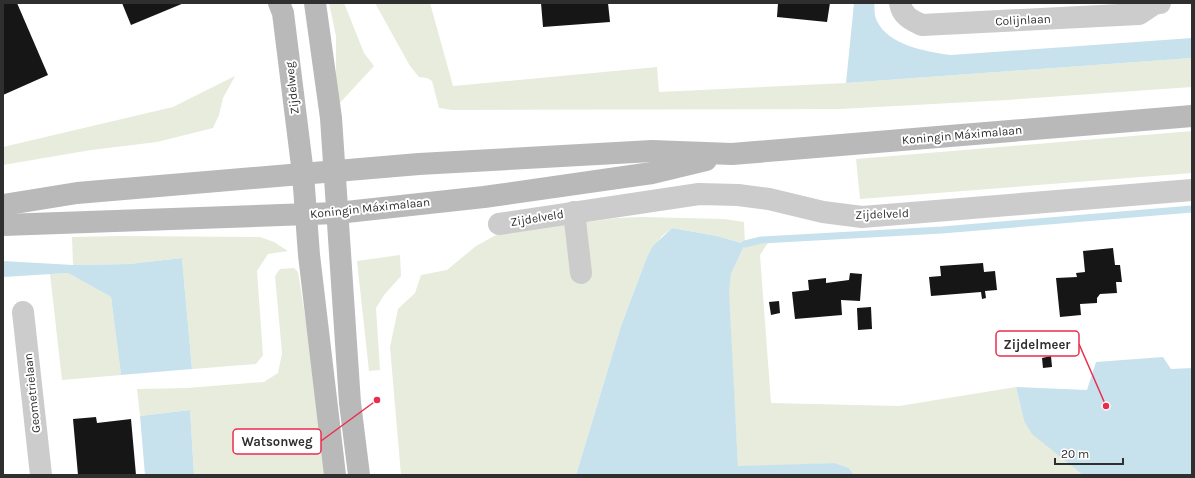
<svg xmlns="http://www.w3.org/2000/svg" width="1195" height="478" viewBox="0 0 1195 478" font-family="Karla,sans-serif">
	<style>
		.green { fill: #e7ecdc }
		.water { fill: #c8e2ed }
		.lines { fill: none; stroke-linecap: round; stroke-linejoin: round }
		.stream { stroke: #c8e2ed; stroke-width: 7 }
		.building { fill: #161616 }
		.street { stroke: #ccc; stroke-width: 22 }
		.secondary { stroke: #b9b9b9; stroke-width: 22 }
		.labels { text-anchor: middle; stroke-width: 4; stroke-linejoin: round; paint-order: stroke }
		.street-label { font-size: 12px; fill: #2f2f2f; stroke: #fff }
		.leader { fill: none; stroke: #ea2d4d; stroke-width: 1.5 }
		.callout-dot { fill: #ea2d4d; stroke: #fff; stroke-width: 1.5 }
		.callout { fill: #fff; stroke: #ea2d4d; stroke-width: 1.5 }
		.callout-label { font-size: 13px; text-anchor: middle; font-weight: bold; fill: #2f2f2f }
	</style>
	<rect width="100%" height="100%" fill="#fff"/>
	<g class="green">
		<polygon points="329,3 344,3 364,53 374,66 336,107 336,36"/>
		<polygon points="375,3 430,3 453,86 657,67 659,92 846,83 1192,58 1192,87 1007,100 840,109 453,110 439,108 432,81 427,78 419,77 410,66"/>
		<polygon points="235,76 223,98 219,115 213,128 157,142 91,150 3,165 3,147 173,107"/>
		<polygon points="1192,131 1192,173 860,199 856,159"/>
		<polygon points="642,217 724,219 744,222 745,245 770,240 760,255 771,403 899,406 1016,387 1024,421 1083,475 854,475 849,468 835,463 738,467 728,292 731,274 745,244 717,236 672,228 662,236 647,257 621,326 576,475 401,475 390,347 398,309 415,293 421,275 447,270 476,246 498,234 617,218"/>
		<polygon points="121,236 260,237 274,242 288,251 268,254 257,271 263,355 256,364 192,369 182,258 129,264 73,265 72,237"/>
		<polygon points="400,255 401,276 384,295 376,308 380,370 369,371 357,261"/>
		<polygon points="294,268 298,272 320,410 325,475 194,475 190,410 140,416 137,389 187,388 264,382 278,373 282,353 275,276 280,269"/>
		<polygon points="68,273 111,297 121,375 62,380 50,274"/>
	</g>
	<g class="water">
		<path d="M854,3H874C875,9 874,16 877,21C888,45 927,52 951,55L1192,38V58L846,83Z"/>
		<polygon points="672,228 717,236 745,244 731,274 729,292 738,466 835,463 849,468 854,475 576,475 621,326 647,257 653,246"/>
		<polygon points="182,258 192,369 121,375 111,297 68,273 3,277 3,261 73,265 129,264"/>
		<polygon points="1163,357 1171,369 1192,368 1192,475 1083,475 1032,434 1024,421 1016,387 1087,390 1096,362"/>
		<polygon points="190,410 194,475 145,475 140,416"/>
	</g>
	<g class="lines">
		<polyline class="stream" points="745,244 761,240 942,230 1192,209"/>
	</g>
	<g class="building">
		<polygon points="3,3 17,3 48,75 3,95"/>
		<polygon points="122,3 184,3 131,25"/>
		<polygon points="541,3 608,3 610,22 543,27"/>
		<polygon points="778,3 830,3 827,22 777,17"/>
		<polygon points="1113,248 1115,265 1120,265 1122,282 1116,282 1117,293 1100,294 1097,298 1097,303 1080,304 1081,315 1060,317 1056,278 1077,277 1076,273 1085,272 1083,251"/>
		<polygon points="983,263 984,272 995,271 997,290 985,291 986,298 982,299 981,292 931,296 929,277 941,276 940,266"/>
		<polygon points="850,273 862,274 860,301 841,300 842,315 795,319 792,292 809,290 808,280 826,278 826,283 849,280"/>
		<polygon points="779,301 780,313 771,315 769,302"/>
		<polygon points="871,307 872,329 858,330 857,308"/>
		<polygon points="1051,356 1052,367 1043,368 1042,358"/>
		<polygon points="96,417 97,423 131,419 136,475 78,475 73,419"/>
	</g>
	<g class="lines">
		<g class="street">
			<path d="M900,3C902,16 911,20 922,25L1139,14L1154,4L1160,3"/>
			<polyline points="574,212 581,273"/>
			<polyline points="499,224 699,194 738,195 769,199 823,212 862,217 1192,190"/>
			<polyline points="23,312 41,475"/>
		</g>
		<g class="secondary">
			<polyline points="279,3 283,13 303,174 309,255 335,475"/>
			<polyline points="315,3 331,118 350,403 359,475"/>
			<polyline points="3,205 77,193 419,164 652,151 732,154 1192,116"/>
			<polyline points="3,225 337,213 484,197 652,173 706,160"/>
		</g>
	</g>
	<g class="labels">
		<g class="street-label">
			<text transform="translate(1023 20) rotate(-3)" y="4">Colijnlaan</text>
			<text transform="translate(292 88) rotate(-96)" y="4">Zijdelweg</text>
			<text transform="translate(962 135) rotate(-5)" y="4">Koningin Máximalaan</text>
			<text transform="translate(370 208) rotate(-6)" y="4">Koningin Máximalaan</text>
			<text transform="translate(882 214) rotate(-2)" y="4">Zijdelveld</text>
			<text transform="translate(537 218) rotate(-9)" y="4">Zijdelveld</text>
			<text transform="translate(32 393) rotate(-96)" y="4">Geometrielaan</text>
		</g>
	</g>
	<path class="leader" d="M1106 406L1079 344M377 400L321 441"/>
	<g class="callout-dot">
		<circle cx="1106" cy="406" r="4"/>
		<circle cx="377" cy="400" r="4"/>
	</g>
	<g class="callout">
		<rect x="996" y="331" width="83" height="25" rx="4"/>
		<rect x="233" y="429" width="88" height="25" rx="4"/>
	</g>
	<g class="callout-label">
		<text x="1037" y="349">Zijdelmeer</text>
		<text x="277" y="446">Watsonweg</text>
	</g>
	<rect width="1195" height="478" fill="none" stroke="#2f2f2f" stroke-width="8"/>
	<path d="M1055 458v6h68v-6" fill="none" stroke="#2f2f2f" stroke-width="2"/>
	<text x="1061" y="458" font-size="12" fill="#2f2f2f" stroke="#ffffff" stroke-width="3" paint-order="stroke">20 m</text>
</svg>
